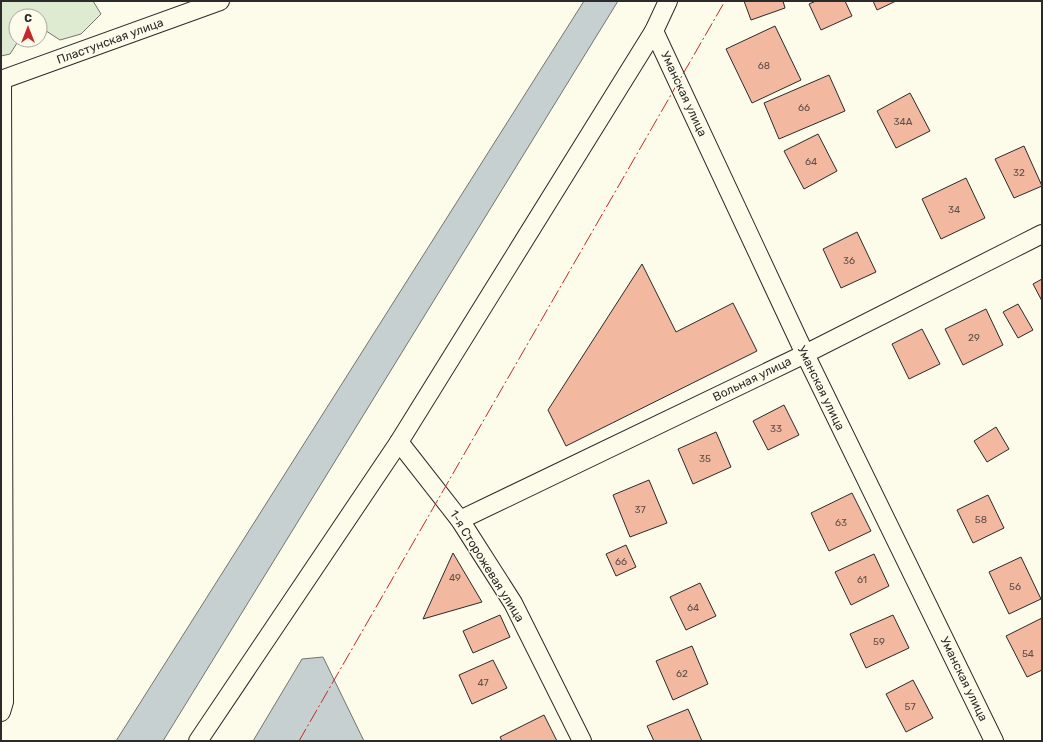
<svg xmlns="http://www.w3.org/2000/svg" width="1043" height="742" viewBox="0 0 1043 742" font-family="Rubik,sans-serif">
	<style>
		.green { fill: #deebd1; stroke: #74746e }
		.water { fill: #c7d0d0; stroke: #74746e }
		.building { fill: #f2b8a0; stroke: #2b2b2b }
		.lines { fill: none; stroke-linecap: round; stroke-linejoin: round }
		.street-casing { stroke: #2b2b2b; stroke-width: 20 }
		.street { stroke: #fdfbea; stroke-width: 18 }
		.power { stroke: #c62828; stroke-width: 1; stroke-dasharray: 14 3 2 3; stroke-linecap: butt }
		.labels { text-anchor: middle; stroke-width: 3; stroke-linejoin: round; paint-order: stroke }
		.number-label { font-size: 10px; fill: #5d4e48 }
		.street-label { font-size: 12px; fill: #2b2b2b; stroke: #fdfbea }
	</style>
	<rect width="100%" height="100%" fill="#fdfbea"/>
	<polygon class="green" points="1,1 93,1 101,14 81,34 60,40 40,27 40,16 16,16 16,40 19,40 10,54 1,56"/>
	<g class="water">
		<polygon points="584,1 618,1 163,741 116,741"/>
		<polygon points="323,657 364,741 253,741 302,659"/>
	</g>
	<g class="building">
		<polygon points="744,1 783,1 785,8 751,20"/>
		<polygon points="816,1 845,1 852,16 821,30 809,4"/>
		<polygon points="873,1 896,1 877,10"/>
		<polygon points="775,26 801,80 752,103 726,49"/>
		<polygon points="829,75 845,111 779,139 764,103"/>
		<polygon points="910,93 930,131 896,148 877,111"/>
		<polygon points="818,134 837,171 804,189 784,151"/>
		<polygon points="1024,146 1042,186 1014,198 995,159"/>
		<polygon points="966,178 985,218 941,239 922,199"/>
		<polygon points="857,232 876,272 841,288 823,249"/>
		<polygon points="642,264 676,332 733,303 757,351 566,446 548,410"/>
		<polygon points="1042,279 1042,301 1033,284"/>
		<polygon points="1018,304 1033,330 1018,338 1003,312"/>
		<polygon points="986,309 1003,345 963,365 945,329"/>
		<polygon points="922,329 940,364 909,379 892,344"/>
		<polygon points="784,405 799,435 768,450 753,421"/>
		<polygon points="996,427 1009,449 987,462 974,441"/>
		<polygon points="716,432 731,467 693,484 678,449"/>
		<polygon points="649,480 667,523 630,537 613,495"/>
		<polygon points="852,493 871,531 829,551 811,513"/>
		<polygon points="988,495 1004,528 973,543 957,510"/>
		<polygon points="626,545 636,567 616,576 606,554"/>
		<polygon points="453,553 482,602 423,619"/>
		<polygon points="874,554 889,586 851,605 835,572"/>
		<polygon points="1021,557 1041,599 1009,614 989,572"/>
		<polygon points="700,583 716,616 686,630 670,597"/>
		<polygon points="500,615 510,637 473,653 463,631"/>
		<polygon points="893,615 909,648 866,668 850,634"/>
		<polygon points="1042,618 1042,670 1027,677 1006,636"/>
		<polygon points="692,646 708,684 673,700 656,661"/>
		<polygon points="493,660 507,688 472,704 459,675"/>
		<polygon points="913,680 933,718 906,732 886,694"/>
		<polygon points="688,709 702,741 654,741 647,726"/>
		<polygon points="544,715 557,741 502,741 500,737"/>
	</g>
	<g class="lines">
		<defs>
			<g id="street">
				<polyline points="654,31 805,354 994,741"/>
				<polyline points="1,80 220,1"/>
				<polyline points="399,442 460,520 513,603 582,741"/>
				<polyline points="460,520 805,354 1042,234"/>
				<polyline points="1,712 4,702 2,80"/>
				<polyline points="198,741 399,442 654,31 668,1"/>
			</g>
		</defs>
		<use href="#street" class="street-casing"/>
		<use href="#street" class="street"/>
		<polyline class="power" points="299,741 725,1"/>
	</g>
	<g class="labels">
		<g class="number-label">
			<text x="764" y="69">68</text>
			<text x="804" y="111">66</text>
			<text x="903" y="125">34А</text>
			<text x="811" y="165">64</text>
			<text x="1019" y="176">32</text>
			<text x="954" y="213">34</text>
			<text x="849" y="264">36</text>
			<text x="974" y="341">29</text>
			<text x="776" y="432">33</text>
			<text x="705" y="462">35</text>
			<text x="640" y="513">37</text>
			<text x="981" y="523">58</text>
			<text x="841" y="526">63</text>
			<text x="621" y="565">66</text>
			<text x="455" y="581">49</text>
			<text x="862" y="583">61</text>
			<text x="1015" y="590">56</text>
			<text x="693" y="611">64</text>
			<text x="879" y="645">59</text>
			<text x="1028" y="657">54</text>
			<text x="682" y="677">62</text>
			<text x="483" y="686">47</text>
			<text x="910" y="710">57</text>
		</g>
		<g class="street-label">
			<text transform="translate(110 41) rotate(-20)" y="4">Пластунская улица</text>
			<text transform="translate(684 94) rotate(65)" y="4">Уманская улица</text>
			<text transform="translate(752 379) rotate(-26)" y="4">Вольная улица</text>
			<text transform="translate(821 388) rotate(64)" y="4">Уманская улица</text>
			<text transform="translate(487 566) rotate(58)" y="4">1-я Сторожевая улица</text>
			<text transform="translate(964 679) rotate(64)" y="4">Уманская улица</text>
		</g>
	</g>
	<rect width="1043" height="742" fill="none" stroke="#2b2b2b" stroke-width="4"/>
	<g transform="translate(28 28)"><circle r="19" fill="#fdfbea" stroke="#a9a89e"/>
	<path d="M0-3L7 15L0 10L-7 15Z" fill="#c62828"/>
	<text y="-6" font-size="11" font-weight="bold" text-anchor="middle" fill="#2b2b2b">С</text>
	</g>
</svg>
